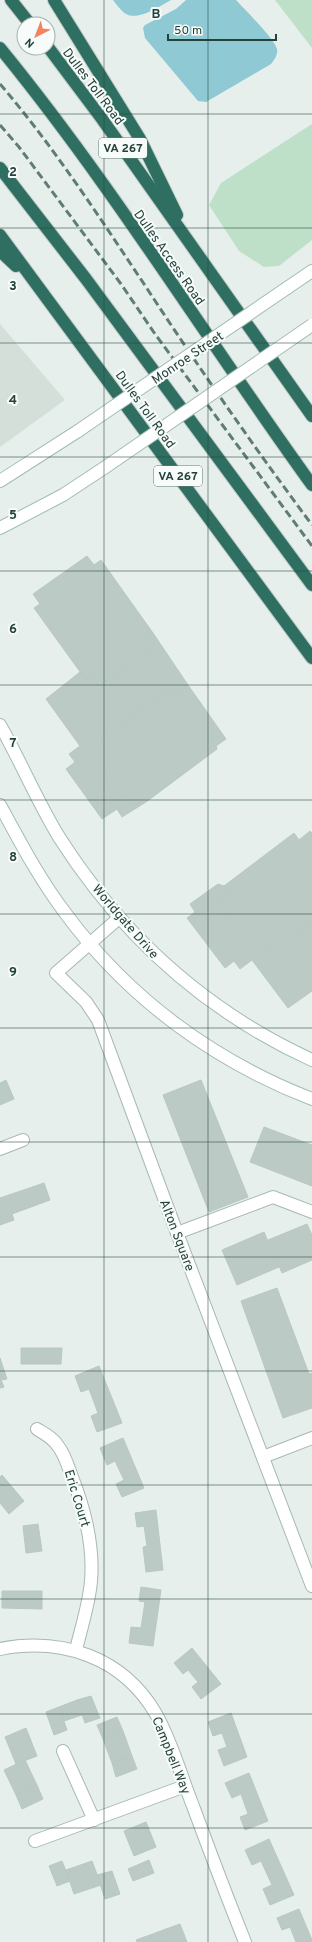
<svg xmlns="http://www.w3.org/2000/svg" width="312" height="1942" viewBox="0 0 312 1942" font-family="Overpass,sans-serif">
	<style>
		.built { fill: #d4dfda }
		.green { fill: #bfe0c8 }
		.water { fill: #8ec9d4 }
		.building { fill: #bbcac4; stroke: #b8c9c2 }
		.lines { fill: none; stroke-linecap: round; stroke-linejoin: round }
		.street-casing { stroke: #a8b8b2; stroke-width: 14 }
		.secondary-casing { stroke: #a4bbb3; stroke-width: 14 }
		.highway-casing { stroke: #c2cac8; stroke-width: 14 }
		.street { stroke: #fff; stroke-width: 12 }
		.secondary { stroke: #fff; stroke-width: 12 }
		.highway { stroke: #2f6f62; stroke-width: 12 }
		.rail { stroke: #5f7d75; stroke-width: 3; stroke-dasharray: 8 4; stroke-linecap: butt }
		.secondary-bridge-casing { stroke: #a4bbb3; stroke-width: 14; stroke-linecap: butt }
		.secondary-bridge { stroke: #fff; stroke-width: 12 }
		.grid { fill: none; stroke: #24423a; stroke-width: 1; stroke-opacity: 0.55 }
		.labels { text-anchor: middle; stroke-width: 4; stroke-linejoin: round; paint-order: stroke }
		.shield { fill: #f7fbf9; stroke: #637a73; stroke-width: 1 }
		.shield-label { font-size: 12px; font-weight: bold; fill: #24423a }
		.street-label { font-size: 13px; fill: #24423a; stroke: #f7fbf9 }
		.grid-label { font-size: 13px; text-anchor: middle; font-weight: bold; fill: #24423a; stroke: #f7fbf9; stroke-width: 4; stroke-linejoin: round; paint-order: stroke }
	</style>
	<rect width="100%" height="100%" fill="#e6efeb"/>
	<polygon class="built" points="0,324 65,400 0,447"/>
	<g class="green">
		<polygon points="275,0 312,0 312,48"/>
		<polygon points="312,124 312,240 279,266 264,267 239,251 209,205 221,183"/>
	</g>
	<g class="water">
		<path d="M113,0H171C160,6 139,21 126,14C121,11 117,5 113,0Z"/>
		<path d="M186,0H236C245,10 274,38 277,49C278,55 274,60 271,64L206,102L198,101L145,38L143,28L145,25L176,9Z"/>
	</g>
	<g class="building">
		<polygon points="87,556 94,565 101,560 153,633 147,637 154,647 99,686 91,676 86,680 34,608 40,604 33,594"/>
		<polygon points="153,633 188,685 176,693 172,687 100,739 104,745 94,753 133,807 143,799 146,802 122,817 117,809 102,819 66,769 75,762 69,754 80,746 46,699 80,672 86,680 91,676 99,686 154,647 147,637"/>
		<polygon points="188,685 226,739 216,746 217,749 146,802 143,799 133,807 94,753 104,745 100,739 172,687 176,693"/>
		<polygon points="310,831 312,833 312,922 273,952 267,945 257,953 218,900 229,892 224,886 294,833 299,840"/>
		<polygon points="218,884 224,886 229,892 218,900 257,953 267,945 273,952 312,922 312,991 288,1008 252,960 240,969 234,961 225,968 187,918 195,912 190,904"/>
		<polygon points="6,1080 14,1099 0,1105 0,1083"/>
		<polygon points="201,1080 248,1197 209,1212 163,1095"/>
		<polygon points="264,1127 312,1145 312,1186 250,1162"/>
		<polygon points="44,1183 50,1200 12,1214 14,1220 0,1225 0,1198"/>
		<polygon points="307,1224 312,1235 312,1260 282,1273 268,1240"/>
		<polygon points="264,1232 279,1267 237,1285 222,1250"/>
		<polygon points="277,1288 309,1374 312,1373 312,1408 283,1418 241,1301"/>
		<polygon points="21,1348 62,1348 61,1364 21,1364"/>
		<polygon points="0,1358 7,1379 1,1380 4,1387 0,1388"/>
		<polygon points="99,1366 122,1423 97,1432 91,1416 98,1413 89,1389 81,1392 75,1376"/>
		<polygon points="123,1438 144,1488 122,1497 116,1484 124,1480 115,1461 107,1465 100,1448"/>
		<polygon points="2,1475 24,1501 9,1514 0,1503 0,1477"/>
		<polygon points="156,1510 163,1570 146,1572 143,1547 147,1546 144,1526 137,1527 135,1513"/>
		<polygon points="38,1524 42,1551 26,1553 23,1526"/>
		<polygon points="141,1587 161,1590 153,1646 129,1643 131,1627 141,1628 145,1602 139,1601"/>
		<polygon points="2,1591 42,1591 42,1609 2,1608"/>
		<polygon points="192,1648 221,1684 201,1699 192,1687 198,1682 188,1670 183,1674 174,1663"/>
		<polygon points="91,1696 100,1718 85,1723 77,1700"/>
		<polygon points="77,1700 82,1715 64,1721 59,1707"/>
		<polygon points="59,1707 67,1730 54,1735 46,1712"/>
		<polygon points="231,1713 247,1757 224,1766 218,1750 227,1747 222,1733 213,1736 208,1722"/>
		<polygon points="117,1717 123,1731 103,1739 97,1725"/>
		<polygon points="26,1728 37,1756 16,1764 5,1737"/>
		<polygon points="123,1731 132,1756 112,1763 103,1739"/>
		<polygon points="132,1756 137,1769 116,1777 112,1763"/>
		<polygon points="25,1760 37,1785 16,1795 4,1770"/>
		<polygon points="249,1773 268,1821 245,1830 240,1817 248,1814 241,1794 232,1798 225,1783"/>
		<polygon points="37,1785 43,1799 22,1809 16,1795"/>
		<polygon points="146,1822 156,1847 134,1856 124,1831"/>
		<polygon points="269,1839 294,1895 270,1905 263,1889 272,1885 261,1861 252,1865 245,1850"/>
		<polygon points="149,1860 154,1873 133,1881 128,1869"/>
		<polygon points="62,1861 70,1881 57,1886 49,1866"/>
		<polygon points="92,1861 101,1885 74,1894 66,1870"/>
		<polygon points="112,1871 120,1894 105,1899 97,1875"/>
		<polygon points="299,1909 312,1940 312,1942 296,1942 290,1927 282,1930 277,1918"/>
		<polygon points="180,1924 187,1942 170,1942 166,1929"/>
		<polygon points="166,1929 170,1942 153,1942 150,1935"/>
		<polygon points="150,1935 153,1942 137,1942 136,1940"/>
	</g>
	<g class="lines">
		<defs>
			<g id="street">
				<polyline points="119,918 56,973 86,1002 98,1020 177,1233 312,1586"/>
				<polyline points="0,1149 23,1140"/>
				<polyline points="177,1233 273,1197 312,1212"/>
				<path d="M37,1429C45,1434 53,1438 58,1446C65,1455 68,1466 72,1477C85,1510 94,1545 91,1581C89,1605 81,1628 76,1650"/>
				<polyline points="263,1457 312,1438"/>
				<path d="M0,1649C62,1637 123,1657 156,1714C172,1742 181,1776 193,1806C210,1852 227,1897 245,1942"/>
				<polyline points="63,1751 94,1820"/>
				<polyline points="35,1841 185,1786"/>
			</g>
			<g id="secondary">
				<polyline points="287,288 312,271"/>
				<polyline points="0,481 78,431"/>
				<polyline points="0,528 63,495 104,468"/>
				<path d="M0,725C21,762 37,801 59,837C122,936 205,1011 312,1060"/>
				<path d="M0,805C20,842 40,880 66,914C129,999 214,1061 312,1099"/>
			</g>
			<g id="highway">
				<polyline points="11,0 30,24"/>
				<polyline points="54,0 140,139 177,215"/>
				<polyline points="48,47 102,119 312,416"/>
				<path d="M0,48C113,186 207,340 312,485"/>
				<polyline points="0,168 86,279 312,585"/>
				<polyline points="0,235 312,658"/>
				<polyline points="0,251 16,266"/>
			</g>
		</defs>
		<use href="#street" class="street-casing"/>
		<use href="#secondary" class="secondary-casing"/>
		<use href="#highway" class="highway-casing"/>
		<use href="#street" class="street"/>
		<use href="#secondary" class="secondary"/>
		<use href="#highway" class="highway"/>
		<g class="rail">
			<path d="M0,84C54,147 100,218 146,287C199,368 254,447 312,525"/>
			<polyline points="0,125 19,147 121,284 155,334 312,546"/>
		</g>
		<defs>
			<g id="secondary-bridge">
				<polyline points="78,431 287,288"/>
				<polyline points="104,468 312,325"/>
			</g>
		</defs>
		<use href="#secondary-bridge" class="secondary-bridge-casing"/>
		<use href="#secondary-bridge" class="secondary-bridge"/>
	</g>
	<path class="grid" d="M104,0V1942M208,0V1942M0,114H312M0,228H312M0,343H312M0,457H312M0,571H312M0,685H312M0,800H312M0,914H312M0,1028H312M0,1142H312M0,1257H312M0,1371H312M0,1485H312M0,1599H312M0,1714H312M0,1828H312"/>
	<g class="labels">
		<g class="shield">
			<rect x="99" y="138" width="48" height="20" rx="3"/>
			<rect x="154" y="466" width="48" height="20" rx="3"/>
		</g>
		<g class="shield-label">
			<text x="123" y="152">VA 267</text>
			<text x="178" y="480">VA 267</text>
		</g>
		<g class="street-label">
			<text transform="translate(94 86) rotate(53)" y="5">Dulles Toll Road</text>
			<text transform="translate(170 257) rotate(55)" y="5">Dulles Access Road</text>
			<text transform="translate(187 357) rotate(-34)" y="5">Monroe Street</text>
			<text transform="translate(146 409) rotate(54)" y="5">Dulles Toll Road</text>
			<text transform="translate(126 921) rotate(49)" y="5">Worldgate Drive</text>
			<text transform="translate(178 1235) rotate(69)" y="5">Alton Square</text>
			<text transform="translate(78 1498) rotate(73)" y="5">Eric Court</text>
			<text transform="translate(172 1755) rotate(68)" y="5">Campbell Way</text>
		</g>
	</g>
	<g class="grid-label">
		<text x="156" y="18">B</text>
		<text x="13" y="176">2</text>
		<text x="13" y="290">3</text>
		<text x="13" y="404">4</text>
		<text x="13" y="519">5</text>
		<text x="13" y="633">6</text>
		<text x="13" y="747">7</text>
		<text x="13" y="861">8</text>
		<text x="13" y="976">9</text>
	</g>
	<g transform="translate(36 36) rotate(222)"><circle r="19" fill="#f7fbf9" stroke="#a3b1ad"/>
	<path d="M0-3L7 15L0 10L-7 15Z" fill="#f4845f"/>
	<text y="-6" font-size="11" font-weight="bold" text-anchor="middle" fill="#24423a">N</text>
	</g>
	<path d="M168 34v6h108v-6" fill="none" stroke="#24423a" stroke-width="2"/>
	<text x="174" y="34" font-size="12" fill="#24423a" stroke="#f7fbf9" stroke-width="3" paint-order="stroke">50 m</text>
</svg>
